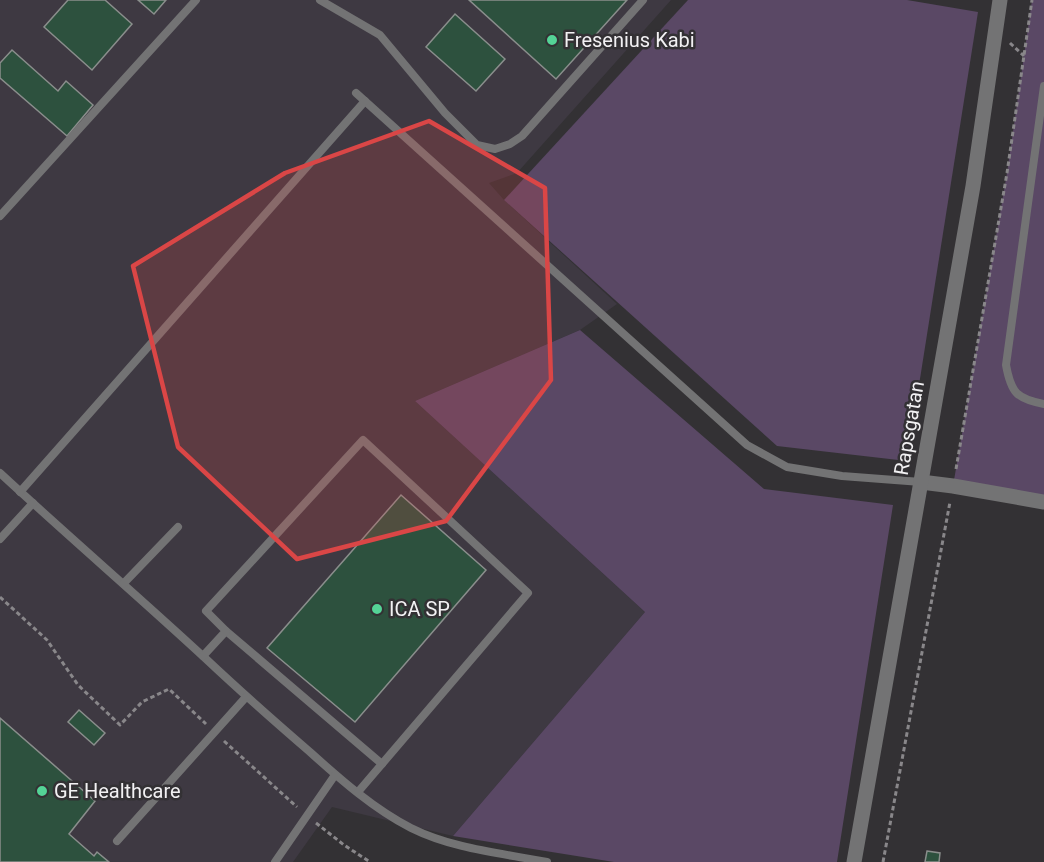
<svg xmlns="http://www.w3.org/2000/svg" width="1044" height="862" viewBox="0 0 1044 862" font-family="Roboto,sans-serif">
	<style>
		.built { fill: #3e3942 }
		.green { fill: #5a4865 }
		.building { fill: #2d513e; stroke: #8a8e8c; stroke-width: 1.5 }
		.lines { fill: none; stroke-linecap: round; stroke-linejoin: round }
		.path { stroke: #89878a; stroke-width: 3; stroke-dasharray: 4.5 3; stroke-linecap: butt }
		.lane { stroke: #737374; stroke-width: 8 }
		.street { stroke: #737374; stroke-width: 15 }
		.marked { fill: #da4646; fill-opacity: 0.2; stroke: #da4646; stroke-width: 4.5; stroke-linejoin: round }
		.poi-dot { fill: #54d396; stroke: #333134; stroke-width: 2 }
		.labels { text-anchor: middle; stroke-width: 5; stroke-linejoin: round; paint-order: stroke }
		.poi-label { font-size: 20px; fill: #f2f1f3; stroke: #333134; text-anchor: start }
		.street-label { font-size: 20px; fill: #f2f1f3; stroke: #333134 }
	</style>
	<rect width="100%" height="100%" fill="#333134"/>
	<polygon class="built" points="0,0 671,0 517,173 489,183 504,200 617,304 580,330 415,401 645,612 453,836 332,807 293,862 0,862"/>
	<g class="green">
		<polygon points="688,0 907,0 978,12 907,461 777,446 504,200"/>
		<polygon points="1032,0 1044,0 1044,502 953,486 1007,173"/>
		<polygon points="580,330 764,489 893,505 837,862 614,862 453,836 645,612 415,401"/>
	</g>
	<g class="building">
		<polygon points="68,0 105,0 132,24 92,70 44,27"/>
		<polygon points="138,0 166,0 154,14"/>
		<polygon points="469,0 627,0 556,79"/>
		<polygon points="455,14 505,59 476,91 426,47"/>
		<polygon points="12,50 58,91 66,81 93,105 67,136 0,78 0,63"/>
		<polygon points="401,495 486,570 355,722 267,648"/>
		<polygon points="79,710 105,733 94,745 68,722"/>
		<polygon points="0,718 95,801 69,834 94,856 97,852 109,862 0,862"/>
		<polygon points="927,851 940,853 939,862 925,862"/>
	</g>
	<g class="lines">
		<g class="path">
			<polyline points="1010,43 1024,56"/>
			<polyline points="956,469 1007,173 1032,0"/>
			<polyline points="0,597 47,640 78,685 120,725 142,702 169,689 206,724"/>
			<polyline points="224,741 297,807"/>
			<polyline points="316,823 344,845 370,862"/>
			<polyline points="883,862 950,502"/>
		</g>
		<g class="lane">
			<polyline points="320,0 380,35 445,113 477,145 495,149 510,144 522,136 643,0"/>
			<path d="M1044,86L1006,365C1011,393 1017,399 1044,404"/>
			<polyline points="356,93 747,445 787,467 842,476 921,482"/>
			<polyline points="0,216 196,0"/>
			<path d="M0,473C68,536 138,596 205,658C239,690 274,721 310,752C341,780 374,809 411,828C453,849 501,853 547,862"/>
			<polyline points="20,492 365,101"/>
			<polyline points="0,539 33,503"/>
			<polyline points="124,583 178,527"/>
			<polyline points="226,631 382,764"/>
			<polyline points="203,656 226,631 206,611 363,440 528,593 358,792"/>
			<polyline points="117,841 246,697"/>
			<polyline points="275,862 335,775"/>
		</g>
		<g class="street">
			<polyline points="921,482 953,486 1044,502"/>
			<polyline points="854,862 973,186 1000,0"/>
		</g>
	</g>
	<path class="marked" d="M429,121L545,188L551,380L446,521L297,559L178,447L133,266L285,173Z"/>
	<g class="poi-dot">
		<circle cx="552" cy="40" r="6"/>
		<circle cx="377" cy="609" r="6"/>
		<circle cx="42" cy="791" r="6"/>
	</g>
	<g class="labels">
		<g class="poi-label">
			<text x="564" y="47">Fresenius Kabi</text>
			<text x="389" y="616">ICA SP</text>
			<text x="54" y="798">GE Healthcare</text>
		</g>
		<g class="street-label">
			<text transform="translate(909 428) rotate(-80)" y="7">Rapsgatan</text>
		</g>
	</g>
</svg>
